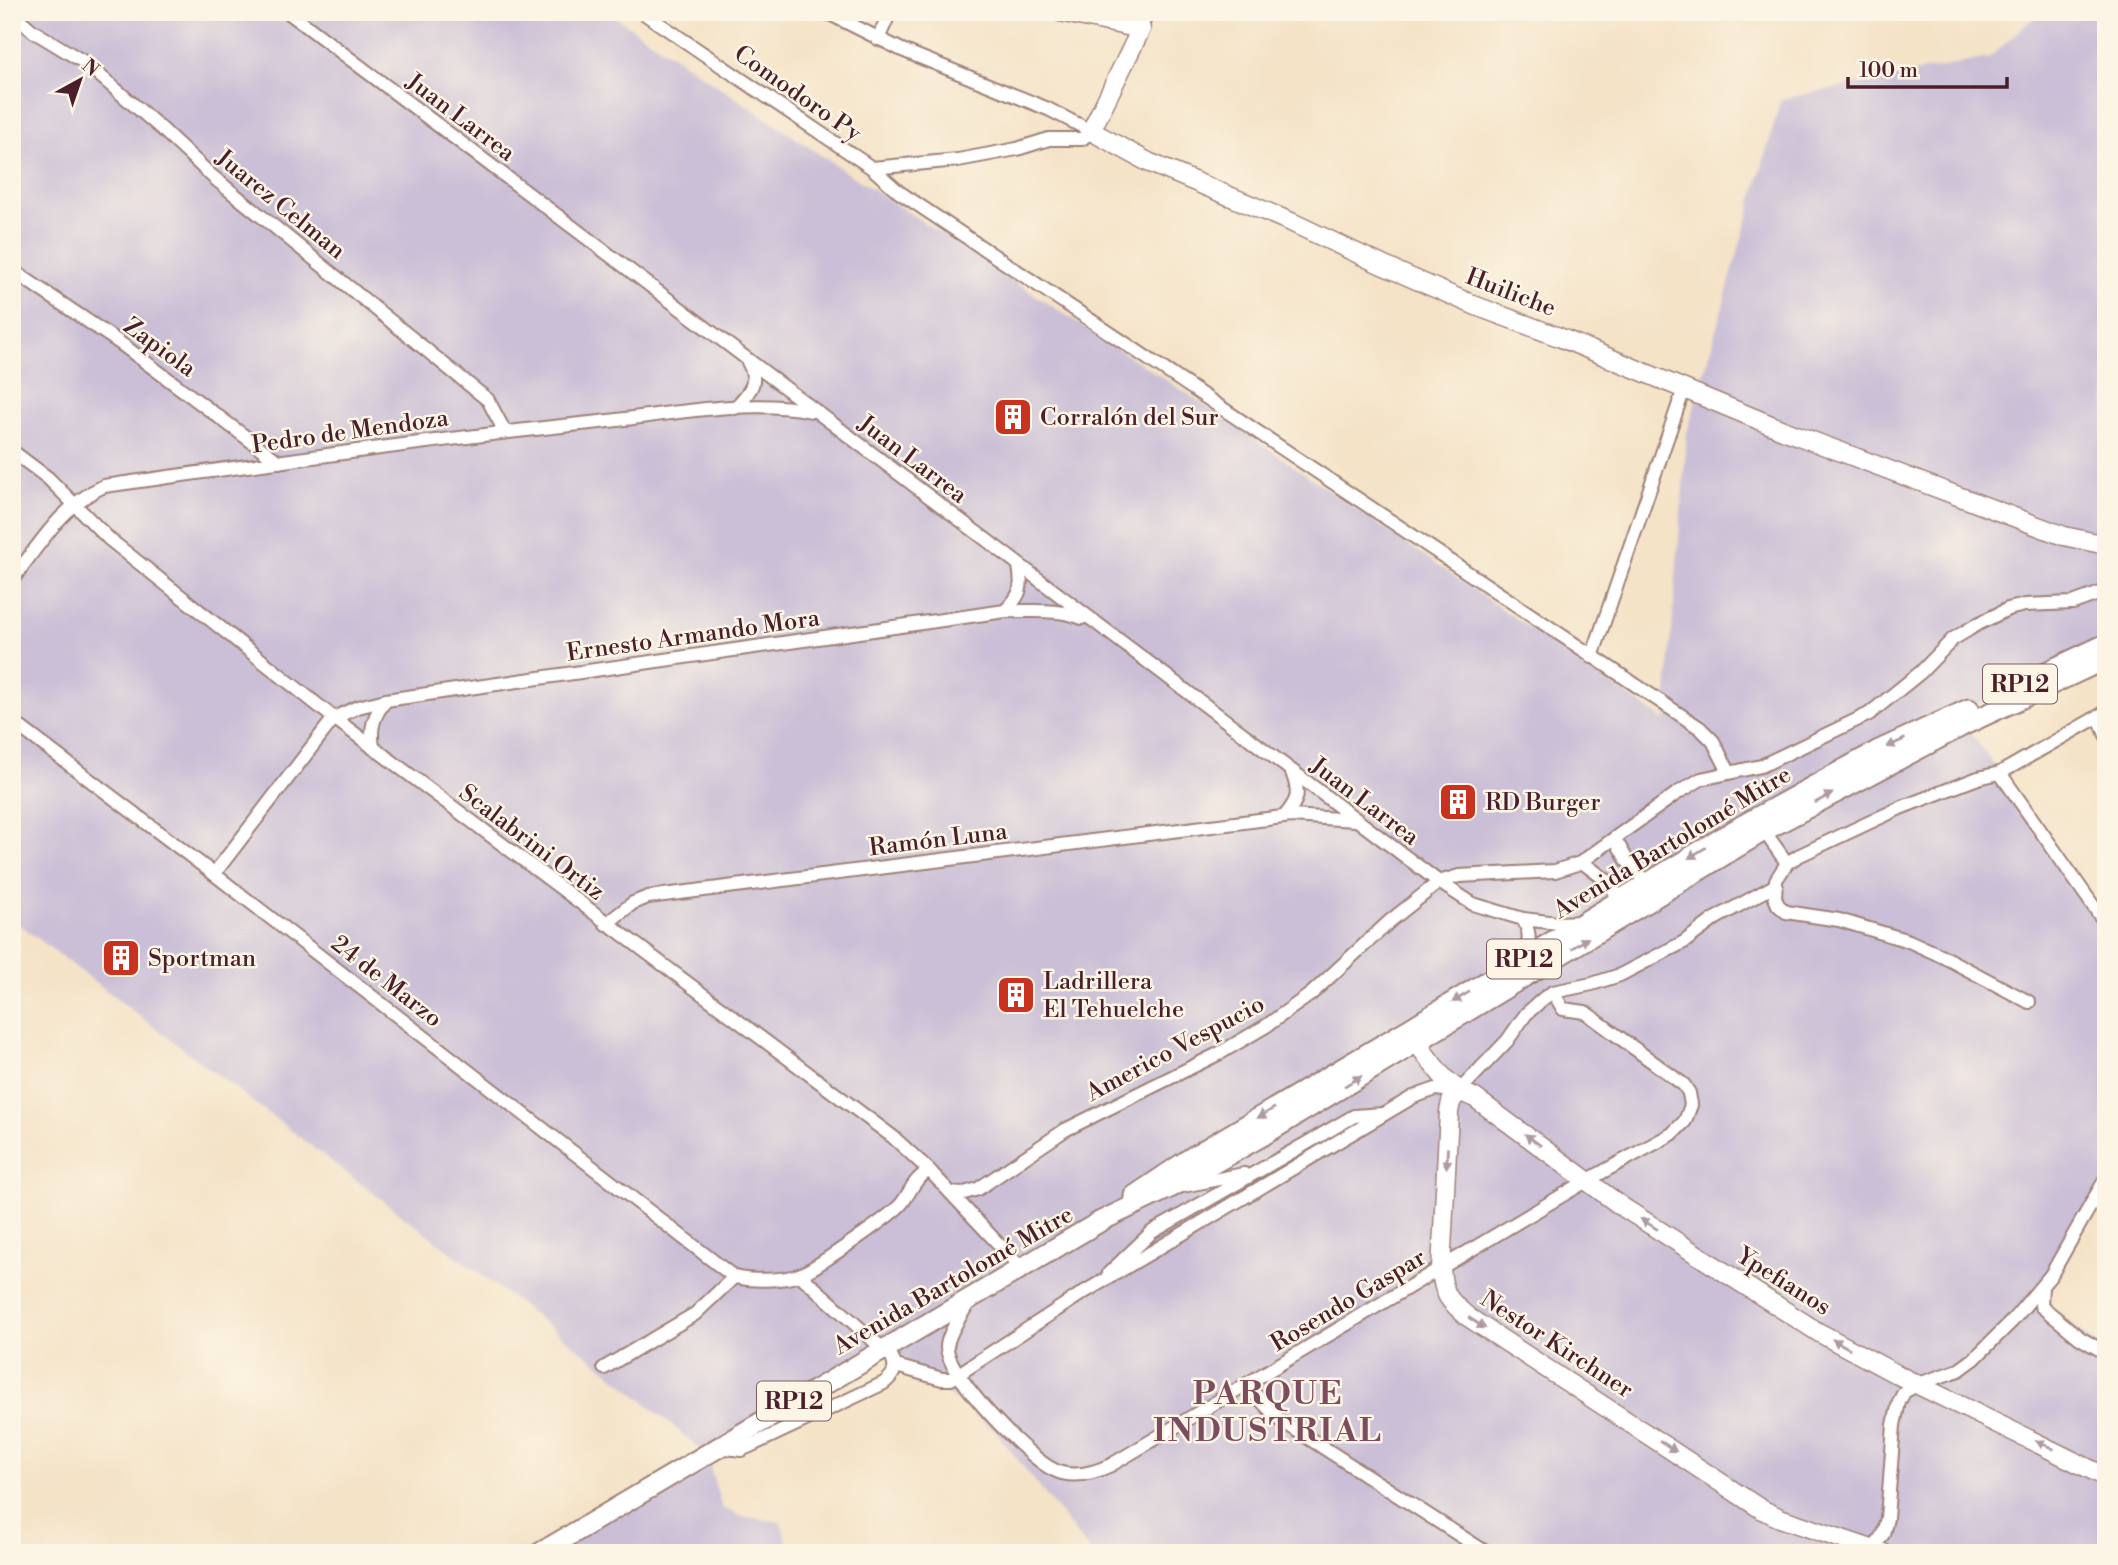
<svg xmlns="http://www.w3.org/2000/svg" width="2118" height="1565" viewBox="0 0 2118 1565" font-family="'Libre Bodoni',serif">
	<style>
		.industrial { fill: #cabfd6 }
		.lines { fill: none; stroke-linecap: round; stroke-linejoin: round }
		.street-casing { stroke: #9f8179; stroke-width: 16 }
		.secondary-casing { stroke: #9f8179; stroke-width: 21 }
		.primary-casing { stroke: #9f8179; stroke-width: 23 }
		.street { stroke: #fff; stroke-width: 12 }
		.secondary { stroke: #fff; stroke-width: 18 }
		.primary { stroke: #fff; stroke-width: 19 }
		.oneway { fill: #ae9aa0 }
		.labels { text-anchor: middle; stroke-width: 5; stroke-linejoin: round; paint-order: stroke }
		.shield { fill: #fcf5e5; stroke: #7f5f63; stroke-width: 2 }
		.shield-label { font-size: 23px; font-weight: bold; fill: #4a1f2b }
		.street-label { font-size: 24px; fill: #4a1f2b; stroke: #fcf5e5 }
		.poi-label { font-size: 24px; fill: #4a1f2b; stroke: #fcf5e5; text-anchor: start }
		.district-label { font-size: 32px; font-weight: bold; letter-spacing: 2px; fill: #7c4c5f; stroke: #fcf5e5 }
	</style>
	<rect width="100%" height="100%" fill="#fcf5e5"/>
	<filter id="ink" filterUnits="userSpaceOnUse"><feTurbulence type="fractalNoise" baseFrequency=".0143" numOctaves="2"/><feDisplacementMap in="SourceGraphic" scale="14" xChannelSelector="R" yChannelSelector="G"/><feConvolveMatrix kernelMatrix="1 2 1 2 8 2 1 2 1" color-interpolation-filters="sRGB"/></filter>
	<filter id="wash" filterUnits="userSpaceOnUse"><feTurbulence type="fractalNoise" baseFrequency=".00686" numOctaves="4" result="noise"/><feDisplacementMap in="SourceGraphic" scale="28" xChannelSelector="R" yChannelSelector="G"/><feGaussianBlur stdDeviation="1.57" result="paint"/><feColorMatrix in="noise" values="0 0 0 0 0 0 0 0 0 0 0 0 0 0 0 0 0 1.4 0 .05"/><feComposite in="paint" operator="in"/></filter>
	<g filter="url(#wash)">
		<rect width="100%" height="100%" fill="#f4e3c7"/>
		<polygon class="industrial" points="26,12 608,12 846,172 1206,406 1665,721 1687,433 1781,99 1989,58 2040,12 2101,12 2106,15 2106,644 1958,714 2106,924 2106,1178 2040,1298 2106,1353 2106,1553 1091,1553 997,1433 903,1359 883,1349 706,1454 722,1508 741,1516 781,1522 791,1553 540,1553 706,1454 604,1368 12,919 12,26"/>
	</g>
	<g filter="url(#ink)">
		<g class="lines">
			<defs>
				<g id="street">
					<polyline points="288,12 1439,882 1473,904 1523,919"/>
					<polyline points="642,12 872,168 958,160 1017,149 1049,139 1082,139 1091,131 1048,109 902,50 826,12"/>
					<polyline points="19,19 33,31 84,62 163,130 213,177 488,400 505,432"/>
					<polyline points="1141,29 1147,12"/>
					<polyline points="878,39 890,12"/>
					<polyline points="872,168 899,192 1700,728 1713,741 1729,772"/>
					<polyline points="12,270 120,343 279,462"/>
					<path d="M735,408C750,391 760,383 748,362"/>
					<polyline points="12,451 48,478 109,539 334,718 893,1137 929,1170 1023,1270"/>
					<path d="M12,580C39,545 62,505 104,486C269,463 434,439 600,422C666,415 747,398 812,411"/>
					<path d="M1005,611C1021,595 1023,588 1019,566"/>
					<polyline points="1592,657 1684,389"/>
					<polyline points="2099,717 2106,735"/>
					<polyline points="12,721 214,874 734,1277"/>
					<path d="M373,748C370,728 373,716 386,700"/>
					<polyline points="2000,773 2106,924"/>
					<path d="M1284,817C1299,799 1300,794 1292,772"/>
					<polyline points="1764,831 1787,863"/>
					<polyline points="1615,839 1631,867 1649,883"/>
					<polyline points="1582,862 1606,880 1621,900"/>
					<path d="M214,874L334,718L358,707L386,700L1005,611C1030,612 1058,608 1082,618"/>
					<polyline points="606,924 633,903 648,897 1291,816 1355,820"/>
					<path d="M1520,957C1531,944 1531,934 1523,919L1558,923L1580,922"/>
					<polyline points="2029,1002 1942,956 1909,941 1839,920 1786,912 1778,905 1775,898 1776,880 1787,863 1798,856 1900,808 1978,778 2000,773 2106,712"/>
					<polyline points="1183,1186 1244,1174"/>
					<polyline points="951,1193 961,1194 978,1189 1065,1130 1220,1053 1266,1026 1311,994 1390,921 1439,882 1459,876 1555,871 1580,863 1676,794 1701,779 1761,766 1869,714 1921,672 1953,639 1978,624 2008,609 2025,605 2073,603 2106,591"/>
					<polyline points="2095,1197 2106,1210"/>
					<polyline points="1109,1273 1152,1232 1354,1116 1383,1114"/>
					<polyline points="2042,1286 2041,1306 2080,1338 2106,1353"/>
					<path d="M969,1302C962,1314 949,1331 947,1346C945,1374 1028,1458 1054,1470C1072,1479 1094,1473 1111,1465L1588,1180L1672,1134L1685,1121L1691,1105L1689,1093L1684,1085L1585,1012L1563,1009L1553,992"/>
					<polyline points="896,1366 942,1379 951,1379 1081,1294 1413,1097 1436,1089 1458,1092 1507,1041 1526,1014 1544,998 1553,992 1592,984 1620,975 1684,942 1716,918 1776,885"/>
					<path d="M604,1368L695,1314L734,1277C752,1281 781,1281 799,1275C813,1270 893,1215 902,1203C914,1187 910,1184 929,1170"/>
					<polyline points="1247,1386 1279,1419 1487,1553"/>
					<path d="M719,1447L741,1450L750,1446L884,1383C894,1375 897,1369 892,1357L800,1275"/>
					<polyline points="1871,1553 1883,1534 1887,1518 1894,1425 1899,1402 1904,1392 1918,1384 1959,1370 1974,1359 2012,1321 2051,1275 2106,1178"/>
				</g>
				<g id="secondary">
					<polyline points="1060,12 1141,29 1091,131 1148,162 1291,222 1382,265 1476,306 1559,337 1783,430 2064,536 2106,545"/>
					<path d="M1417,1043C1435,1067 1446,1087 1475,1098L1621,1206L1818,1332L1898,1375L2106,1477"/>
					<path d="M1458,1092L1451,1102L1449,1112L1441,1269C1443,1295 1449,1301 1468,1317L1761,1509L1780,1518L1883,1553"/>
				</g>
				<g id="primary">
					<polyline points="2046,672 2106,644"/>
					<polyline points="1134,1196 1192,1157 1409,1029 1741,826 1877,751 1969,709"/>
					<polyline points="540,1553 1101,1221 1172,1187 1264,1135 1764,831 1962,726 2106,659"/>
				</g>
			</defs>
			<use href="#street" class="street-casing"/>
			<use href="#secondary" class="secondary-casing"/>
			<use href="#primary" class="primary-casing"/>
			<use href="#street" class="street"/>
			<use href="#secondary" class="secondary"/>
			<use href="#primary" class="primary"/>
		</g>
		<defs><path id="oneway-solid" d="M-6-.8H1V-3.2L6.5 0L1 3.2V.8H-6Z" transform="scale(1.75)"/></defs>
		<g class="oneway">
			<use href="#oneway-solid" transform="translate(1896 743) rotate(155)"/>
			<use href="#oneway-solid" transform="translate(1824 798) rotate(-29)"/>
			<use href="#oneway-solid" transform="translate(1697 853) rotate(148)"/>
			<use href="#oneway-solid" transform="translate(1580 943) rotate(-32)"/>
			<use href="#oneway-solid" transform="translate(1461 997) rotate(149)"/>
			<use href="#oneway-solid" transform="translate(1353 1081) rotate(-31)"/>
			<use href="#oneway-solid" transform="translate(1266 1113) rotate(149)"/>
			<use href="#oneway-solid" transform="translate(1533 1140) rotate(-144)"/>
			<use href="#oneway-solid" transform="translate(1447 1158) rotate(93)"/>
			<use href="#oneway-solid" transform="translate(1649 1224) rotate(-148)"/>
			<use href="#oneway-solid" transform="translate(1477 1323) rotate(33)"/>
			<use href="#oneway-solid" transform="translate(1841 1344) rotate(-151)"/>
			<use href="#oneway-solid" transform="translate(2045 1445) rotate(-154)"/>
			<use href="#oneway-solid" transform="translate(1668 1446) rotate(33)"/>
		</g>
	</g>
	<defs>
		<symbol id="building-square" viewBox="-11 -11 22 22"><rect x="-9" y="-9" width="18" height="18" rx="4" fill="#c8321e" stroke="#fcf5e5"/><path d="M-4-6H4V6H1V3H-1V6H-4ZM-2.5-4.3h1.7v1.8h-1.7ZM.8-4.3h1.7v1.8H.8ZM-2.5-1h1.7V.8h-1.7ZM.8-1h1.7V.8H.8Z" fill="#fff"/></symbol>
	</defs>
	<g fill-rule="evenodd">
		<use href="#building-square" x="991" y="395" width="44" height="44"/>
		<use href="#building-square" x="1436" y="780" width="44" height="44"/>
		<use href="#building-square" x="99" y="936" width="44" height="44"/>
		<use href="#building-square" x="994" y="973" width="44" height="44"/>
	</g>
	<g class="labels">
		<g class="shield">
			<rect x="1983" y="664.5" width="74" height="39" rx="5"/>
			<rect x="1487" y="939.5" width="74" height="39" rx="5"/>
			<rect x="757" y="1381.5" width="74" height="39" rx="5"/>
		</g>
		<g class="shield-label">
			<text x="2020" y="692">RP12</text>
			<text x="1524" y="967">RP12</text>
			<text x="794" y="1409">RP12</text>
		</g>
		<g class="street-label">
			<text transform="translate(798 93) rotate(35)" y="8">Comodoro Py</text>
			<text transform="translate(461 117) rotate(37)" y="8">Juan Larrea</text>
			<text transform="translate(281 204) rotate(39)" y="8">Juarez Celman</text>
			<text transform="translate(1511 292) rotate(21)" y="8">Huiliche</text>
			<text transform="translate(160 347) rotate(36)" y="8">Zapiola</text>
			<text transform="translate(350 431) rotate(-8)" y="8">Pedro de Mendoza</text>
			<text transform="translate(913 459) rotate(37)" y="8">Juan Larrea</text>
			<text transform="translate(693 635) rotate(-8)" y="8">Ernesto Armando Mora</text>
			<text transform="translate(1365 801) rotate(37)" y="8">Juan Larrea</text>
			<text transform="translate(938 839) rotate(-7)" y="8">Ramón Luna</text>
			<text transform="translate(532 842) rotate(37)" y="8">Scalabrini Ortiz</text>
			<text transform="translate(1672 842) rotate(-31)" y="8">Avenida Bartolomé Mitre</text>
			<text transform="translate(387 981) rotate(38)" y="8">24 de Marzo</text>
			<text transform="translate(1175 1048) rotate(-28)" y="8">Americo Vespucio</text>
			<text transform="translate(953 1280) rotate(-30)" y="8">Avenida Bartolomé Mitre</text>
			<text transform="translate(1784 1281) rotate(32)" y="8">Ypefianos</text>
			<text transform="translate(1348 1300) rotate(-31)" y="8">Rosendo Gaspar</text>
			<text transform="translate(1557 1344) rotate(33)" y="8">Nestor Kirchner</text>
		</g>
		<g class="poi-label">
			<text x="1040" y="425">Corralón del Sur</text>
			<text x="1485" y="810">RD Burger</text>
			<text x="148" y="966">Sportman</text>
			<text x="1043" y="989">Ladrillera<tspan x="1043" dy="28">El Tehuelche</tspan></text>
		</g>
		<g class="district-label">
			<text x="1268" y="1404">PARQUE<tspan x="1268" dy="37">INDUSTRIAL</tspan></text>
		</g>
	</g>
	<rect width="2118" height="1565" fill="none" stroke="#fcf5e5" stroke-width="42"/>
	<g transform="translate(80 80) rotate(40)" stroke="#fcf5e5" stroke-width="5" paint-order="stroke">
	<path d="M0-5L12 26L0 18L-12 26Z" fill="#4a1f2b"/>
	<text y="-10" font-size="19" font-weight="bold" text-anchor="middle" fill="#4a1f2b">N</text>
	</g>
	<path d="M1848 77v10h159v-10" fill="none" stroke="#4a1f2b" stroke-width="3.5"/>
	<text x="1859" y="77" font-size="21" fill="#4a1f2b" stroke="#fcf5e5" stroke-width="5" paint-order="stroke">100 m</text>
</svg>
